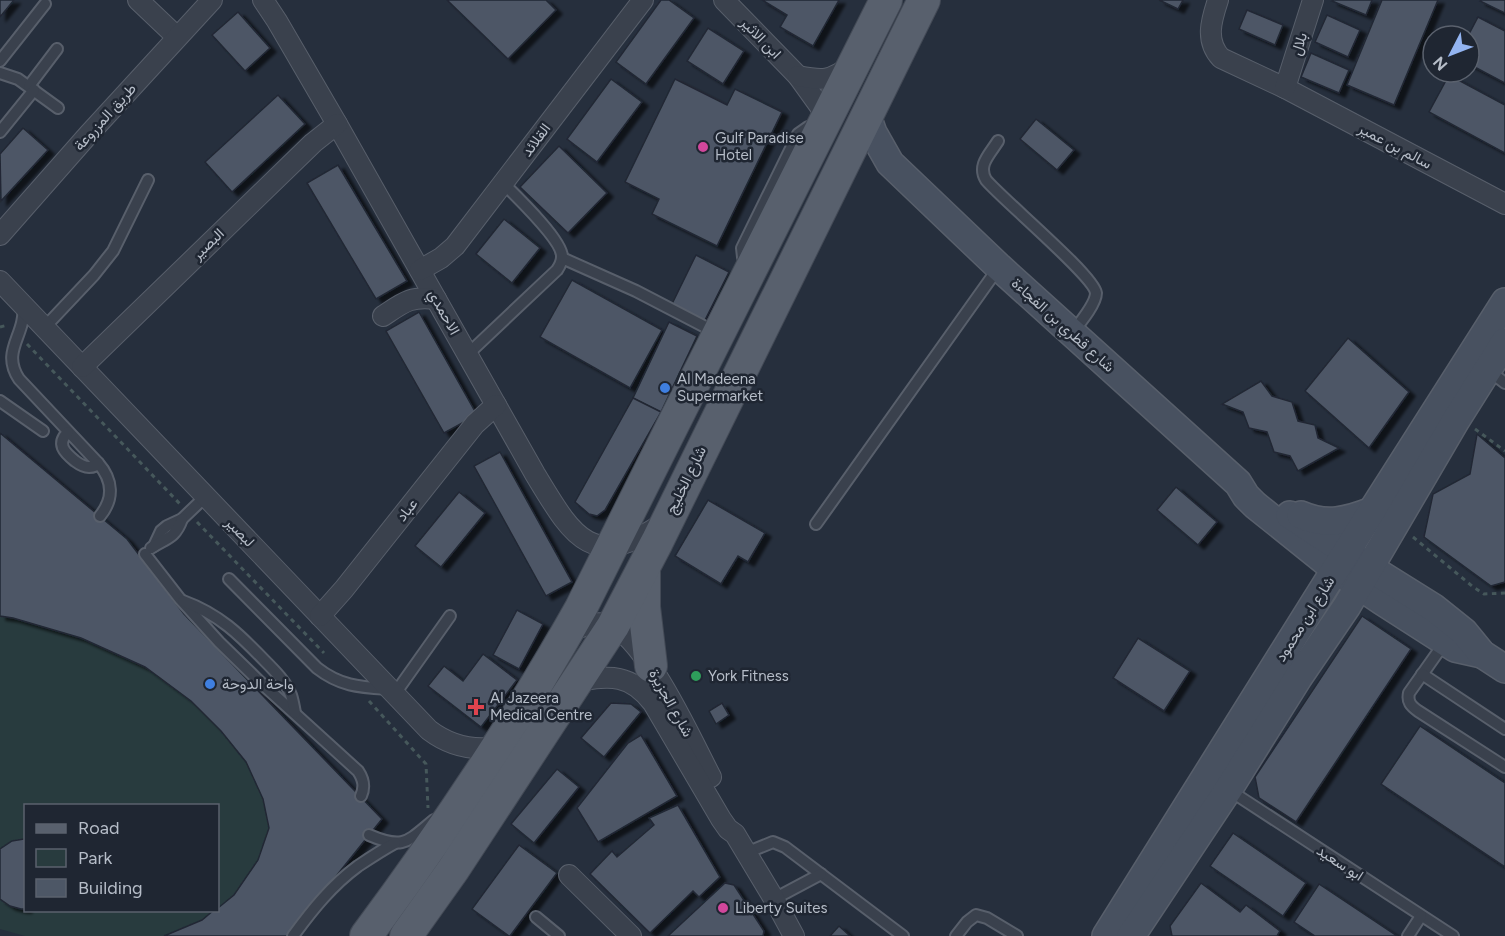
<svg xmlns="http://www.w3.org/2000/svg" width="1505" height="936" viewBox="0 0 1505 936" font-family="Figtree,Vazirmatn,sans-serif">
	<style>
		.green { fill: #283b3e }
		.building { fill: #4d5766; stroke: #212834; stroke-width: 1.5; filter: url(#shadow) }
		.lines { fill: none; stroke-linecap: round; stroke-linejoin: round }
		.lane-casing { stroke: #585f6b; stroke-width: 14 }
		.street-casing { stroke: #585f6b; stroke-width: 22 }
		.secondary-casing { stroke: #585f6b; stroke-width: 30 }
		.primary-casing { stroke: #434a56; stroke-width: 34 }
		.path { stroke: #46585b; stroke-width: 3; stroke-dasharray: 4.5 4.5; stroke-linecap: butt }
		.lane { stroke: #3a414d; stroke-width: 10 }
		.street { stroke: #3a414d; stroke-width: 20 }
		.secondary { stroke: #485160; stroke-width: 27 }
		.primary { stroke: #58606d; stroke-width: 32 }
		.hotel-dot { fill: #d1479c; stroke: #1f2632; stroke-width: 2 }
		.shop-dot { fill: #3f7fe0; stroke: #1f2632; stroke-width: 2 }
		.leisure-dot { fill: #2e9e5b; stroke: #1f2632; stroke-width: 2 }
		.health-dot { fill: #e0444e; stroke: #1f2632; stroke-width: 2 }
		.labels { text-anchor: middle; stroke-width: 5; stroke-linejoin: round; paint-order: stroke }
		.street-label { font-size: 15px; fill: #b6bdc8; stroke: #1f2632 }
		.poi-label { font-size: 15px; fill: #b6bdc8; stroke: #1f2632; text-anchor: start }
	</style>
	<defs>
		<filter id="shadow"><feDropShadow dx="6" dy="4" stdDeviation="1.5" flood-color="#0009"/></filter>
	</defs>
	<rect width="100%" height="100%" fill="#262f3d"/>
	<polygon class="green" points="0,616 13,618 81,638 145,667 191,701 221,731 246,762 263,799 269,828 258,860 234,895 218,908 218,806 26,806 26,910 214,911 202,920 164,936 25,936 0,929"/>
	<g class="building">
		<polygon points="0,0 14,0 0,17"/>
		<polygon points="447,0 546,0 556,10 508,59"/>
		<polygon points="661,0 669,0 694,18 646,84 616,62"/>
		<polygon points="762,0 839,0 813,46 780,27 787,15"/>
		<polygon points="1159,0 1183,0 1178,9"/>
		<polygon points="1333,0 1372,0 1366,15 1332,1"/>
		<polygon points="1382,0 1438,0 1394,105 1347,85"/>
		<polygon points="1481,0 1505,0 1505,13 1480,1"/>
		<polygon points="1247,10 1283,25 1275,45 1239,29"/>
		<polygon points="238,12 270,48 245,71 212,35"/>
		<polygon points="1327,15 1360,30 1348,57 1315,42"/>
		<polygon points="1478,17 1505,31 1505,83 1469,64 1469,36 1468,36"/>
		<polygon points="708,28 744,51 723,84 687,61"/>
		<polygon points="1311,53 1349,70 1339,93 1301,77"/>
		<polygon points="1449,75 1505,105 1505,153 1429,112"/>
		<polygon points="611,79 642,102 597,162 567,139"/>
		<polygon points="675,79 727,105 735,89 782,112 717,246 652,214 659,199 625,182"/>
		<polygon points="278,95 305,124 232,192 205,162"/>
		<polygon points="1036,119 1074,150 1057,170 1020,139"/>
		<polygon points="23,128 48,150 1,201 0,154"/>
		<polygon points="559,146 607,193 568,233 520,187"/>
		<polygon points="338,165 407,281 376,299 307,183"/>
		<polygon points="504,219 540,248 512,283 476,254"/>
		<polygon points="696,255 729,272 704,322 671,306"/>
		<polygon points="572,280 662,330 630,388 540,337"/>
		<polygon points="419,312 477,415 444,433 386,331"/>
		<polygon points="669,322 697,336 661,412 633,398"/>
		<polygon points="1348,338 1409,392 1369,448 1305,391"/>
		<polygon points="1261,381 1272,396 1292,402 1298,421 1315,425 1318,438 1339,448 1298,471 1290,456 1274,452 1267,432 1249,428 1243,412 1222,404"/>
		<polygon points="633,398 661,412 605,510 597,516 589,514 575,502"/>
		<polygon points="0,433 127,539 184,614 382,819 288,936 164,936 202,920 214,910 218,910 218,908 234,895 258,860 269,828 263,799 246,762 221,731 191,701 145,667 81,638 13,618 0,616"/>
		<polygon points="1477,434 1505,458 1505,582 1491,586 1424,537 1433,494 1470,474"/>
		<polygon points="500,452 572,582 546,596 474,466"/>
		<polygon points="1176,487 1217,522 1198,545 1157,510"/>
		<polygon points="459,492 485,513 441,567 415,546"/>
		<polygon points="708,500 765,533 748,562 738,556 721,584 675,556"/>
		<polygon points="517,610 543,624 519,669 493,655"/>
		<polygon points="1362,616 1411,649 1296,822 1259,798 1255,777"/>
		<polygon points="1138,638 1190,671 1164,711 1113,678"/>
		<polygon points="483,654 517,680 481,727 428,686 444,666 463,681"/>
		<polygon points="611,703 631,704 641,712 604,757 581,738"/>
		<polygon points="722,703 729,715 716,724 709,711"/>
		<polygon points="1420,726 1505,783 1505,867 1381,784"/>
		<polygon points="641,735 677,796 598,842 577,808 628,743"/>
		<polygon points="557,769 579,787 534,843 511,824"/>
		<polygon points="678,805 720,877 699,897 693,891 650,933 590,874 612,851 617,857 654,825 649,818"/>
		<polygon points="1233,833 1306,883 1283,916 1210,866"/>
		<polygon points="24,839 26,839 26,909 21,909 10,906 0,899 0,849 12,841"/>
		<polygon points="519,845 557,873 510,936 509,936 472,909"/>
		<polygon points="725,883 734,885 764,931 763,936 668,936"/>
		<polygon points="1201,883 1240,912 1246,905 1280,931 1277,936 1172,936 1170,926"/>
		<polygon points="1319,884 1397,936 1315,936 1294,922"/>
		<polygon points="839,926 850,936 830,936"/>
	</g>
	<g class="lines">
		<defs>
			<g id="lane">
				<polyline points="0,61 45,4"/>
				<polyline points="0,73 18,79 58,108"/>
				<polyline points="29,86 57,49"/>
				<polyline points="0,132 34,90"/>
				<path d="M998,141C990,154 977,165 986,180C1003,200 1094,276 1096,293C1096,304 1079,324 1072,333"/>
				<polyline points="562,258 636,291 715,332"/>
				<polyline points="745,263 743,257 742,248 798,134 808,127 816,125"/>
				<path d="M23,305C27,335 0,350 19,379L98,463C113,480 114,499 100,516"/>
				<polyline points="44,328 94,275 113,251 148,180"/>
				<path d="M468,354L557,270C559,267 562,261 562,257C563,241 516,196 503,183"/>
				<polyline points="1488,370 1505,383"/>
				<polyline points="0,401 43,431"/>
				<path d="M68,432C56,444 64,452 75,461C79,464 83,467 89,467C94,467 95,466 98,463"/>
				<polyline points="816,524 999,267"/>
				<polyline points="154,546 161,531 167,526 182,519 205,497"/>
				<path d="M151,548C166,538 175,539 182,519"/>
				<path d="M145,554L180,599L219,642L260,682L358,771C364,780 365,787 361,796"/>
				<path d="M229,579L317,668C340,686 359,687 388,689"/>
				<path d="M183,601C219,614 240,635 265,661C275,671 286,682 291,695C293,701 294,707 295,713"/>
				<path d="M1445,642L1409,693C1407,702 1411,706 1418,711L1505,767"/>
				<polyline points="1422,674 1505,729"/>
				<polyline points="394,695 450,616"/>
				<polyline points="1229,790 1453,936"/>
				<path d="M369,835C404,850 407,842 434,820"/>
				<polyline points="746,853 773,842 785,847 903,936"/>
				<polyline points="774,899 821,874"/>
				<polyline points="536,917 559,936"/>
				<path d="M293,936C312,910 332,885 358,866C370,858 382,850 395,843"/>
				<polyline points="956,936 967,922 976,915 987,918 1017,936"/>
				<polyline points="1408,936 1421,916"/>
			</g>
			<g id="street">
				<polyline points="138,0 177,37"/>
				<path d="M263,0L277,21L337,124L535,474C572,535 591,573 663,523"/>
				<polyline points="724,0 798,76 821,108 825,122"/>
				<path d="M1218,0C1211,21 1205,41 1221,58L1285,88L1505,204"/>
				<path d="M798,76C824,81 829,81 851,66"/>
				<polyline points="1285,88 1313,0"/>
				<polyline points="0,235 88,135 212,0"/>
				<polyline points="420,270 441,258 455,246 643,0"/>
				<path d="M0,281L429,730C450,746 472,751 497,747"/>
				<path d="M383,316C404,302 410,296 436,299"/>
				<polyline points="82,367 313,143 337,124"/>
				<polyline points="320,616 344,589 475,424 496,405"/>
				<path d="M566,634C579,628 591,621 606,624C643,631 693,743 711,777"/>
				<path d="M576,681C611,676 630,673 653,703L721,819L728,829L735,834L774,899L794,936"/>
				<polyline points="569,875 631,936"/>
			</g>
			<g id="secondary">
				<polyline points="867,116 873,133 890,163 999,267 1238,483 1246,496 1255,505 1336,570 1382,601 1455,648 1482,654"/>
				<polyline points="1290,515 1370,568 1434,608 1464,632 1482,654 1505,669"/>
				<path d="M1301,515C1326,526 1347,521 1372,511"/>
				<polyline points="1106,936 1372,511 1505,302"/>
				<polyline points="1131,936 1228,790 1298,678 1347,606 1456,420 1505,342"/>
			</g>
			<g id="primary">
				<polyline points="644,572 644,607 651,666"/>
				<path d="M366,936C444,831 517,722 581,608L886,0"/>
				<polyline points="406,936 453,870 613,626 657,542 924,0"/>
			</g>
		</defs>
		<use href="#lane" class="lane-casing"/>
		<use href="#street" class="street-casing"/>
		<use href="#secondary" class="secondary-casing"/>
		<use href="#primary" class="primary-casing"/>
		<g class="path">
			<polyline points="0,327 8,325"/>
			<polyline points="27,344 180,504"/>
			<polyline points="1475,429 1505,451"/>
			<polyline points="197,522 324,653"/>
			<polyline points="1413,537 1472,586 1484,594 1505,593"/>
			<polyline points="369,701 426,764 428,808"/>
		</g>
		<use href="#lane" class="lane"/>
		<use href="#street" class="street"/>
		<use href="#secondary" class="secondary"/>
		<use href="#primary" class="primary"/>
	</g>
	<g class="hotel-dot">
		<circle cx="703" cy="147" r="6"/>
		<circle cx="723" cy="908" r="6"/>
	</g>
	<g class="shop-dot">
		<circle cx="665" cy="388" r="6"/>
		<circle cx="210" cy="684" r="6"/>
	</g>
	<circle class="leisure-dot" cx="696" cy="676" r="6"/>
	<path class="health-dot" d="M473 698h6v6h6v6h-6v6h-6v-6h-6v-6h6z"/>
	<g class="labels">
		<g class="street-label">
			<text transform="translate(761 38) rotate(46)" y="5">ابن الاثير</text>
			<text transform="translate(1299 44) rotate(-72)" y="5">بلال</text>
			<text transform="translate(105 117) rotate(-48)" y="5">طريق المزروعة</text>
			<text transform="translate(536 140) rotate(-53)" y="5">القلائد</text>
			<text transform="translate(1395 146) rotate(28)" y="5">سالم بن عمير</text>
			<text transform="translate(208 244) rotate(-44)" y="5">البصير</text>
			<text transform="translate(444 312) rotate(61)" y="5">الاحمدي</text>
			<text transform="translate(1063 325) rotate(42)" y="5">شارع قطري بن الفجاءة</text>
			<text transform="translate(686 480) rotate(-64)" y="5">شارع الخليج</text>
			<text transform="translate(407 510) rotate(-52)" y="5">عباد</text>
			<text transform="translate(240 532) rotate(46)" y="5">لبصير</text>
			<text transform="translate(1305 619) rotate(-58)" y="5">شارع ابن محمود</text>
			<text transform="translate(671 703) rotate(61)" y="5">شارع الجزيرة</text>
			<text transform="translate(1340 863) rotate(33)" y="5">ابو سعيد</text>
		</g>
		<g class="poi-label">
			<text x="715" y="143">Gulf Paradise<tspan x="715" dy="17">Hotel</tspan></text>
			<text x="677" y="384">Al Madeena<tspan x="677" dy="17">Supermarket</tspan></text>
			<text x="708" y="681">York Fitness</text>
			<text x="222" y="689">واحة الدوحة</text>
			<text x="490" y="703">Al Jazeera<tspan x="490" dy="17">Medical Centre</tspan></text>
			<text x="735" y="913">Liberty Suites</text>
		</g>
	</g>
	<rect x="24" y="804" width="195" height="108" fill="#1f2632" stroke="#5b626e" stroke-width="1.5"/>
	<rect x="36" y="824" width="30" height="9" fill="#58606d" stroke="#5b626e" stroke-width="1.5"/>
	<text x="78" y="834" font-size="18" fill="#b6bdc8">Road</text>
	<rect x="36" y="849" width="30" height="18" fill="#283b3e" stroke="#5b626e" stroke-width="1.5"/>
	<text x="78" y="864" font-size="18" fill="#b6bdc8">Park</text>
	<rect x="36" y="879" width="30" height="18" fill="#4d5766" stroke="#5b626e" stroke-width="1.5"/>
	<text x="78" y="894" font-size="18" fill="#b6bdc8">Building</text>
	<g transform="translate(1451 54) rotate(228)"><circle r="28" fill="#1f2632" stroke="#5b626e" stroke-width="1.5"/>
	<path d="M0-4.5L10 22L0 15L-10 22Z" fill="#93b4f1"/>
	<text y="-9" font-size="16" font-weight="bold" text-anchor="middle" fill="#b6bdc8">N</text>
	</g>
</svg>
